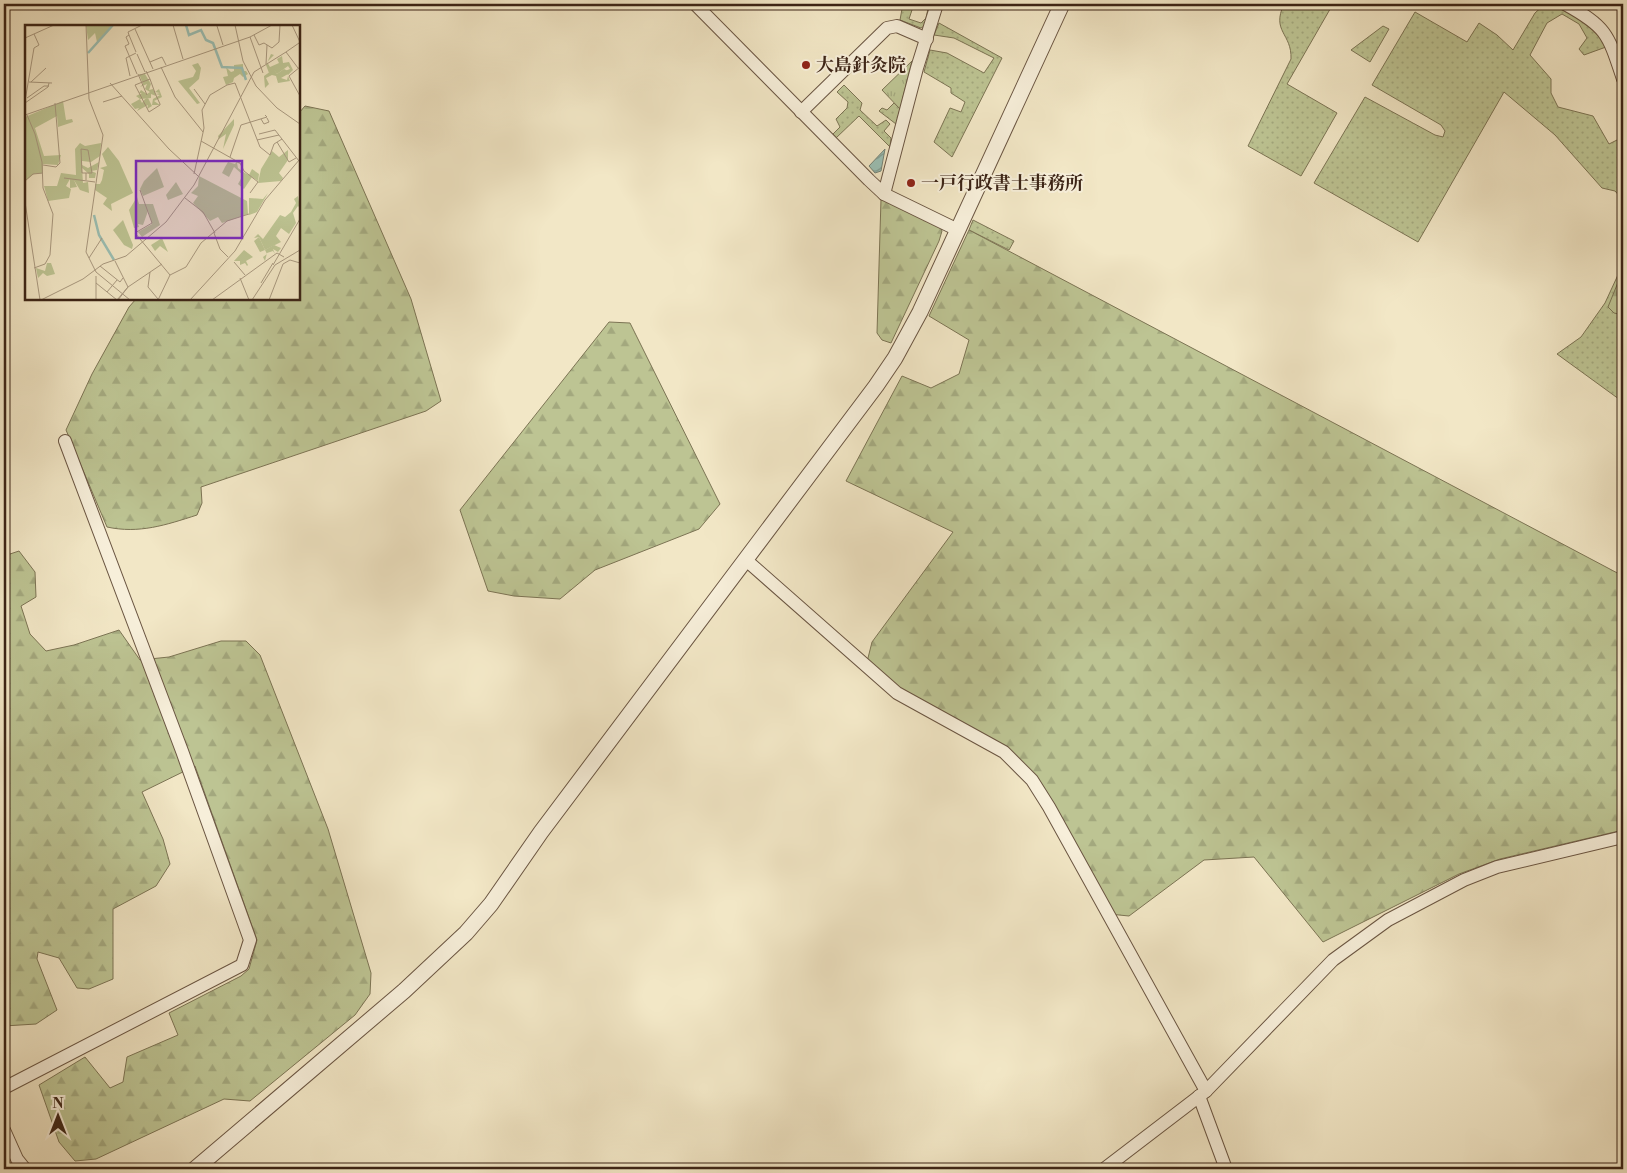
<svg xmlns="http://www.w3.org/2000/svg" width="1627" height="1173" viewBox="0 0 1627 1173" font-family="'Libre Bodoni','Noto Serif JP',serif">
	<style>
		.grass { fill: url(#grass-dots); stroke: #7c7454 }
		.forest { fill: url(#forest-firs); stroke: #7c7454 }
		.park { fill: url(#park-tufts); stroke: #7c7454 }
		.water { fill: url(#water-waves); stroke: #758275 }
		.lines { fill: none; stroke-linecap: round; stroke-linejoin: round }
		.minor-casing { stroke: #6a5542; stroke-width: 14 }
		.tertiary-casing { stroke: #6a5542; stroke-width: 17 }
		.minor { stroke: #f7efda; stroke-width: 12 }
		.tertiary { stroke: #f7efda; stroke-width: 15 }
		.poi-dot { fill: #8f2418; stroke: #f7efda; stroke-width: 2 }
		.labels { text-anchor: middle; stroke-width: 4; stroke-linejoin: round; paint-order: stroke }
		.poi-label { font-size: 18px; font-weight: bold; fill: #3c2416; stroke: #f7efda; text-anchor: start }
		.inset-river { fill: none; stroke: #9bc0b5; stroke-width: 2.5 }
		.inset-road { fill: none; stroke: #a99980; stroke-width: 1 }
		.view { fill: #7b2cbf; fill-opacity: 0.15; stroke: #7b2cbf; stroke-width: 2.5 }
		.inset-edge { fill: none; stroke: #3c2416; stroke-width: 2.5 }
	</style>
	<defs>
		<pattern id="grass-dots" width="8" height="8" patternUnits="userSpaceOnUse" patternTransform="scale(1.25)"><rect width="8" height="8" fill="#bdc493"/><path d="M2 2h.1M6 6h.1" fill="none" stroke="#a3a87e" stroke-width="1.8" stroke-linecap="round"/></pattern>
		<pattern id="forest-firs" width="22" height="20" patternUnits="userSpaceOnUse" patternTransform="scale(1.25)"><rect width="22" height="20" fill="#bdc493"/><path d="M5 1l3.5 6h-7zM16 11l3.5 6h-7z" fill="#a3a87e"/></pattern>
		<pattern id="park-tufts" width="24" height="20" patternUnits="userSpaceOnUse" patternTransform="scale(1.25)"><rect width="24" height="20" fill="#bdc493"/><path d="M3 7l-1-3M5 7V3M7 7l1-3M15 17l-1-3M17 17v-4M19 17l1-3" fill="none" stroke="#a3a87e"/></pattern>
		<pattern id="water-waves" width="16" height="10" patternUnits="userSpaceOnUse" patternTransform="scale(1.25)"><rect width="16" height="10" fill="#9bc0b5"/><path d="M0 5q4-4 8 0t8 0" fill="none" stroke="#809c92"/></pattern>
	</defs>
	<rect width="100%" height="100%" fill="#f2e7c6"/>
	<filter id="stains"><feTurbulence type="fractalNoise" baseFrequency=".004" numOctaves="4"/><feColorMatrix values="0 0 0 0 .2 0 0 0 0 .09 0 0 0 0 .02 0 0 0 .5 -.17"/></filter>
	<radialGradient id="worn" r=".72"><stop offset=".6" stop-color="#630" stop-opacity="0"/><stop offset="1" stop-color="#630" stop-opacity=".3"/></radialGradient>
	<g class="grass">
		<polygon points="890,4 914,4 909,19 921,23 926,18 929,4 933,4 926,25 921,28 900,20 902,9"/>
		<path d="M1284,4H1333L1287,84L1337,113L1301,176L1248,146L1291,59C1292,33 1271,32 1284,4Z"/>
		<polygon points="1545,4 1553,4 1593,25 1606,47 1584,55 1579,49 1587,38 1579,24 1562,14 1547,23 1530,55 1551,79 1551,93 1558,107 1593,116 1609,144 1623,137 1623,200 1615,191 1602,188 1555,135 1504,92 1418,242 1314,183 1365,97 1435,135 1443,137 1445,131 1441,125 1372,85 1415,12 1467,42 1479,23 1497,35 1513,50 1535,13"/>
		<polygon points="939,23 1002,58 952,157 934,142 950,108 961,112 965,102 951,93 951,88 924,72 930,50 947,53 984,73 994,58 954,38 934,35"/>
		<polygon points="1383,26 1389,29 1370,62 1351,50"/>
		<polygon points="844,85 862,103 860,110 877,126 886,120 890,124 884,131 891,138 890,147 859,116 836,138 833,134 840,127 836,119 847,108 848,102 837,92"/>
		<polygon points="894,103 900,109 896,124 879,111 882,108 887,110"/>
		<polygon points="973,220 1014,241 1009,250 969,230"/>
		<polygon points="1623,264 1623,402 1557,354 1581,337 1605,303"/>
	</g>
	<g class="forest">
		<path d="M305,106L329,111L411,299L441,401L426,411L201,487L202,503L197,515C166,525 139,534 107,527L66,430L92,374L129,307L136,299H299V113Z"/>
		<polygon points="881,199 937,219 942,231 939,241 891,343 882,340 877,333"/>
		<polygon points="969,230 1623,576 1623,830 1500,859 1459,874 1323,942 1254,857 1204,860 1129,916 1109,914 1048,805 1004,752 899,694 866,666 872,642 953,532 846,481 902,376 931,388 959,374 969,340 929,316"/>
		<polygon points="1623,270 1623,315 1614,313 1608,307"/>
		<polygon points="609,322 630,323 720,504 699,529 595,570 560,599 514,596 488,591 460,510"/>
		<polygon points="19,551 35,572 36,597 21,606 30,634 46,651 74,645 119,630 140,660 169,657 221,641 246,641 260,655 328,829 371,973 370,994 355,1015 250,1101 224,1099 96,1159 75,1161 59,1142 39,1085 85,1057 110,1088 123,1082 127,1057 178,1035 169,1013 241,976 249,969 257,940 195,766 142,792 163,839 170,864 156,886 113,909 113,979 89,989 77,988 59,958 38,952 37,959 57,1010 36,1024 4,1026 4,556"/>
	</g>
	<polygon class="park" points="912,61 900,109 882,90"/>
	<polygon class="water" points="885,149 881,171 875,173 869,166"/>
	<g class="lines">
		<defs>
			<g id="minor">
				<polyline points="695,4 869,180 884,194 958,230"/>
				<path d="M1565,4C1607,27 1608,34 1623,79"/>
				<polyline points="801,112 887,28 897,26 927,39"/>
				<polyline points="884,194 917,68 937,4"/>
				<polyline points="746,560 897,693 1004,752 1032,780 1049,807 1206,1091"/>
				<polyline points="4,1088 242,965 250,940 182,751 65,441"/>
				<polyline points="1199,1096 1226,1169"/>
				<polyline points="4,1130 17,1159 25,1169"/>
				<polyline points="1104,1169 1206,1091 1333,960 1388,920 1464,880 1497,867 1623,837"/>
			</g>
			<polyline id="tertiary" points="195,1169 404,991 466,933 491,904 541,832 876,386 895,358 920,312 1062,4"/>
		</defs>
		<use href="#minor" class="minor-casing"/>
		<use href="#tertiary" class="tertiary-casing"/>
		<use href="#minor" class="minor"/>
		<use href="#tertiary" class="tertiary"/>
	</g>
	<g class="poi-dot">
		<circle cx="806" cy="65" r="5"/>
		<circle cx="911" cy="183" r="5"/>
	</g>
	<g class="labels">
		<g class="poi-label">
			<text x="816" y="71">大島針灸院</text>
			<text x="921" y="189">一戸行政書士事務所</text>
		</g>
	</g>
	<g transform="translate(25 25)">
		<rect width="275" height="275" fill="#f2e7c6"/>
		<path d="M246,29L249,30L242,37L245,42L254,38L252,34L257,31L258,38L264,37L268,45L263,50L260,46L265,44L263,41L252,49L249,45L244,48L241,40ZM218,39V46H221L223,49L218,52L215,49L209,53L210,56L209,53L208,57L201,60L198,52L203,51L201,42L206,47L209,46V40ZM114,49H120L126,59L124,65L128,64L131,69L135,68L130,67L134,64L137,72L129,76L135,80H127L128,74L135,70L130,69L131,71L126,69V73L115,74L117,78L120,74L123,73L127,81L122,84L123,80L112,86L114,83L110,84L106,79L115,74L111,71L117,68H114L116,65L122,69L125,67L120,64L122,59L115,62L118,59ZM212,136L216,139L212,138L213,143L220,148L224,150L227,144L234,149L233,156L227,152L219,164L213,159L218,150L209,142L204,152L197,148L200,142L205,145L200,142L203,137L210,139ZM243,168L232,187L224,190V173L238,174ZM234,212L240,225L249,220L256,223L253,227L248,224L250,229L248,226L242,228L240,236L238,232L242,229L240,225L235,227L229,216ZM219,225L228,232L221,236L223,240L222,241L220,238L215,240V236H209Z" fill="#bdc493"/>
		<path d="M61,0H87L72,17L70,8L63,15ZM173,38L176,43L174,54L164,63L175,78L172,79L153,56L168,52L171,46L167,40ZM249,44L252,49L259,44L263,46V49L256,53L262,55L263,51L265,56L253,58L251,51L247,50L241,53L244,59L240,63L239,51ZM38,76L41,95L47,94L48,97L33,102L32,91L10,103L19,131L36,130L33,140L18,139V148L9,149L0,156V92ZM209,94V100L198,124L201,109L194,114L193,111ZM55,118L60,121L76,118L75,131L66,137L57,136V140L63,143L74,137L72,145L66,146L71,148L70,153H64V149L57,143L58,158L63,157L64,168L55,165L49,155L52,162L45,163V154L41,161L46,164L44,173L23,176L19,161H32L36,148L51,150L50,124ZM83,122L94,136L108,168L86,179L87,186L78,179L82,173L70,165V159H75L77,155L79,145L75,143L82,141L77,129ZM263,125V135L254,148L258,153L256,156L233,158L236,144L247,126L254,132ZM132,143L139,162L118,171L115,164L119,156ZM174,151L222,176L223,189L197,198L193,192L185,196L168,178L173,171L166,168L173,161ZM151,157L158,169L143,175L141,170ZM273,171L275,183L273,181L268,188L271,198L264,209L256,203L251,211L256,217L240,225L234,212L229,213L233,209L238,214L255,190L260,192L266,187L271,178L269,174ZM112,172L114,179H128L135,200L117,212L113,207L127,199L123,186L118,200L113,199L114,202L109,203L104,185ZM98,195L108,220L107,224L99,220L88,205ZM137,213L143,227L135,221L130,226L126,220ZM22,238H26L30,249L22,251L18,248L13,253L11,243L20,246Z" fill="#bdc493"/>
		<path class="inset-river" d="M161,0L164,10L176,5L181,15L188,18L197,42L217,43L221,55M63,28L88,0M69,190L74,210L89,235"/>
		<path class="inset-road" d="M61,0L64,74L78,110L61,227L71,247L105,275M148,0L158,34M210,0L218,36L231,61L252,83L275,99M267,0L275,17M192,1L198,20M110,4L128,44M104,10L111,27M229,10L234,20L239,18L247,23L254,17L255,0M225,12L238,48M0,13L29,0M261,27L274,18M112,29L120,47M125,37L137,32L141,40M241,39L242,20M136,42L150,72L178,107M275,42L264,51L275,71M121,46L125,54L130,68L135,79V80L124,87L110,60L125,54M112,49L100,21L104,19L101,12L104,10L103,7L117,0M113,49L122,70M105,51L101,33L111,28M4,57L27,58M6,57L21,43M85,58L144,124L173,151M169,64L180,79M2,73L19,61H24M0,76L9,23L14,20L9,9M78,77L97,71M0,78L23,62L24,58M0,90L225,12L247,0M2,90L10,109L17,137L18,163L28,189L25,230L20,239L9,243M236,94L239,99L244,97L242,93M234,109L250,105L274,136M232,115L254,110M176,116L215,138L219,146L233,157L225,168M252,117L264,137L271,133M205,132L216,100L242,92L240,90M18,140L31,142L35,138L30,78M61,148H67L63,125L56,124L57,148H61V155M169,149L179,103L177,85L185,70L202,60L210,58L235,122L245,130L249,119L257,114M39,153L70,157M0,156L8,149L18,148M115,165L127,198L110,208L145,250M160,173L178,187L190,208M0,177L15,275M189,208L195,224L203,232M64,233L77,213M90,236L103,262L137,239M209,237L220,250M248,240L275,194M75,241L95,257L98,253M125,247L123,262L133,274M215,253L224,275M71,258L92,275M236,258L248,238M82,267L92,255M16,275L58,254L78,239L101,231L141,197L169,160L229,47L261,27L273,43M71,275V251M92,275L103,262L93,275M133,275L145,250L161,242L176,218L202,196L224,189M165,275L210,226L240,175L275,134M187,275L252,228L259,232M227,275L250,240L275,225M244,275L258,239L265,235L275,238"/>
		<path class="view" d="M111,136H217V213H111Z"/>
		<rect width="275" height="275" class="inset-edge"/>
	</g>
	<rect width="1627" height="1173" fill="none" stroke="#f2e7c6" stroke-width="20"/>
	<rect x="5" y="5" width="1617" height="1163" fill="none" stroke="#3c2416" stroke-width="2.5"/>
	<rect x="10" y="10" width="1607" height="1153" fill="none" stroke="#3c2416"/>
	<g transform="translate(58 1116)" stroke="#f7efda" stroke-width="4" paint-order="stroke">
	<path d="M0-4L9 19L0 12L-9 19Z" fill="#3c2416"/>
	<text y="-8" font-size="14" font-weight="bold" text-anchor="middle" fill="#3c2416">N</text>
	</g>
	<rect width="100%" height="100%" filter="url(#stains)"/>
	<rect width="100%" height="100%" fill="url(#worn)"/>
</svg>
